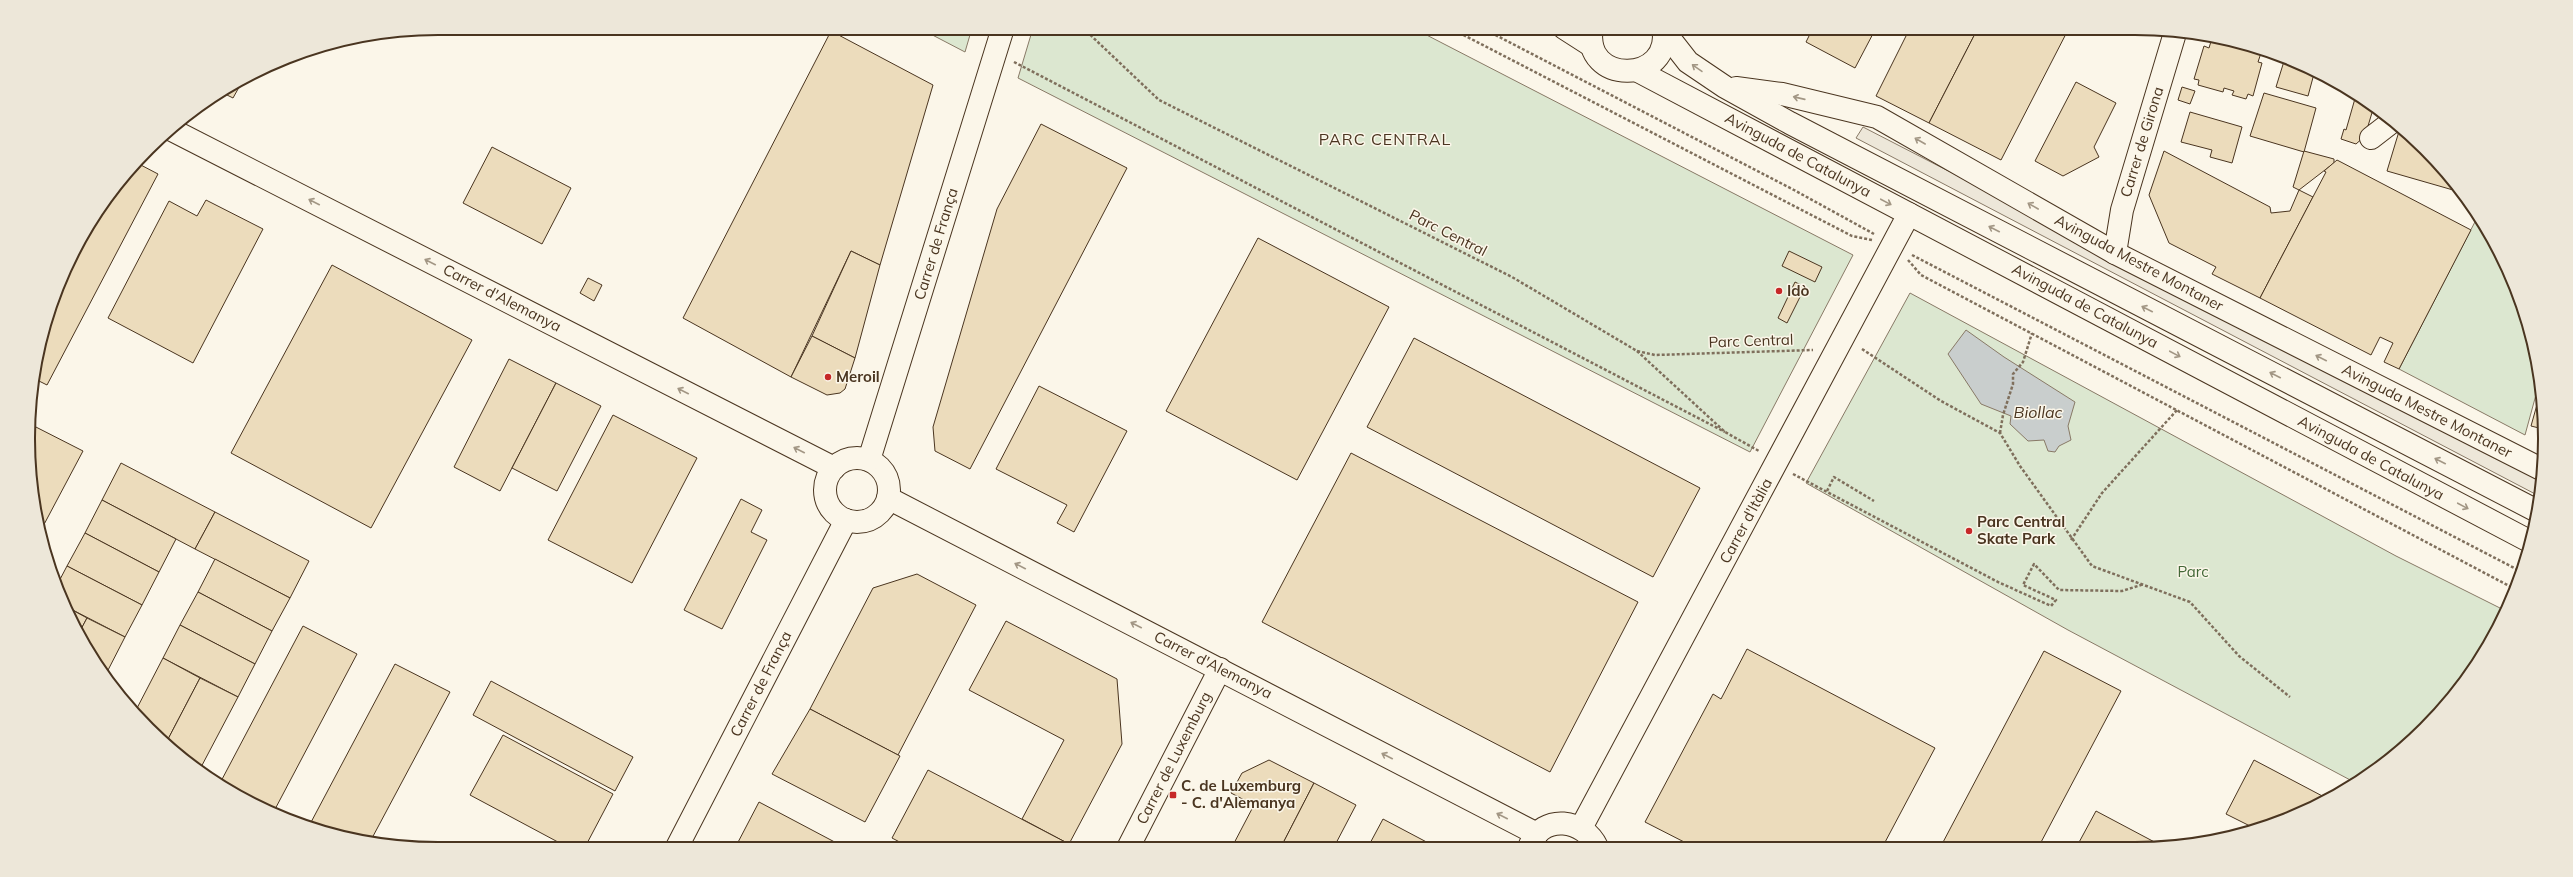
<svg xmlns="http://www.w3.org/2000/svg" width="2573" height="877" viewBox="0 0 2573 877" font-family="Mulish,sans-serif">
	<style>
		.green { fill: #dce7d0; stroke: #887966 }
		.parking { fill: #ede7d9; stroke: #887966 }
		.water { fill: #c9cecd; stroke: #887966 }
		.building { fill: #ecdcbc; stroke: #4a3520 }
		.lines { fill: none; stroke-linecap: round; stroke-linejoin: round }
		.minor-casing { stroke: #4a3520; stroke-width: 24 }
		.path { stroke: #7f6f5c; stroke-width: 2.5; stroke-dasharray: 3 2; stroke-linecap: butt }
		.minor { stroke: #fbf6e9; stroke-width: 22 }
		.oneway { stroke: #a29684 }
		.poi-dot { fill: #c62828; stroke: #fbf6e9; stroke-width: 1.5 }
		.labels { text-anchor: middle; stroke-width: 3; stroke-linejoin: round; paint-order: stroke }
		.street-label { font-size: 15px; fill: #4a3520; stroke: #fbf6e9 }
		.poi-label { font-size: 15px; font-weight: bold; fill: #4a3520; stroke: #fbf6e9; text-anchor: start }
		.park-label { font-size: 15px; fill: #436837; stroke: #fbf6e9 }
		.neighbourhood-label { font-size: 16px; letter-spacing: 1px; fill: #4a3520; stroke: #fbf6e9 }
		.water-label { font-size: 16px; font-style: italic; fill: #4a3520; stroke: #fbf6e9 }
		.rim { fill: none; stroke: #4a3520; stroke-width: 2 }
	</style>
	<rect width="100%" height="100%" fill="#fbf6e9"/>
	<g class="green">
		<polygon points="919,28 972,28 965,52"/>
		<polygon points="1033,28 1413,28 1853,255 1750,452 1018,78"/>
		<polygon points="2478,216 2490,233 2523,306 2540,380 2525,435 2399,369"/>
		<polygon points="1910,293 2396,556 2504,610 2490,644 2443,709 2405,747 2354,782 2068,630 1806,483"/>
	</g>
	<polygon class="parking" points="1863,127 2542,477 2539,496 1856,138"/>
	<polygon class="water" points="1966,330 2004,357 2075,402 2068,426 2071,440 2059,446 2055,452 2048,451 2044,440 2028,441 2010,424 2011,416 1981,404 1948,354"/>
	<g class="building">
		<polygon points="1813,28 1876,28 1855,68 1806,42"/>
		<polygon points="1910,28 1978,28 1929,123 1876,96"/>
		<polygon points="1978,28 2069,28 2001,160 1929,123"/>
		<polygon points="831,31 933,85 880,265 851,251 791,377 683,318"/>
		<polygon points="2212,38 2241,42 2262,50 2258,62 2262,63 2253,96 2248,94 2246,99 2232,95 2234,91 2224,88 2223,92 2198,85 2199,80 2194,79 2204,46 2209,48"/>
		<polygon points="2285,58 2315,70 2308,96 2276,87"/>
		<polygon points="243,80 233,98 221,92"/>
		<polygon points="2076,82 2116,103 2094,147 2099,157 2063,176 2035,161"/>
		<polygon points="2182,87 2195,91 2190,104 2178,100"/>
		<polygon points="2264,93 2316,108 2304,152 2250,136"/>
		<polygon points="2356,95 2374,106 2365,136 2356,144 2341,139 2344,129 2346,130"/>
		<polygon points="2190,112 2242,127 2232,163 2210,157 2212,150 2181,142"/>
		<polygon points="1041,124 1127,168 970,469 935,451 933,427 997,209"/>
		<polygon points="2400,128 2443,168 2460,192 2387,171"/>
		<polygon points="492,147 571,188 542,244 463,203"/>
		<polygon points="2164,151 2270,207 2271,213 2290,211 2299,190 2313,197 2260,298 2212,274 2216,267 2169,243 2149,195"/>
		<polygon points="2304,151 2334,159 2334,163 2299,190 2293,187"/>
		<polygon points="2337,160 2471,230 2399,369 2384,362 2393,343 2380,337 2371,355 2260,298 2326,172 2324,171"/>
		<polygon points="137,163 158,174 47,385 33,378 50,307 70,257 113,188"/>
		<polygon points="206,200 263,229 193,363 108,318 169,201 197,216"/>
		<polygon points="1258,238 1389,307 1297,480 1166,411"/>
		<polygon points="851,251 880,265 855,358 812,336"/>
		<polygon points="1789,251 1822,267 1815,282 1782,266"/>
		<polygon points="332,265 472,340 371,528 231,453"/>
		<polygon points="588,278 602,285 594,301 580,293"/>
		<polygon points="1795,282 1805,287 1787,323 1778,318"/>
		<polygon points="812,336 855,358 845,389 840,393 827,395 791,377"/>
		<polygon points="1414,338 1700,488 1653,577 1367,427"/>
		<polygon points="509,359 556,383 500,491 454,467"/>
		<polygon points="556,383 601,406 557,491 512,468"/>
		<polygon points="1039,386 1127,431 1074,532 1057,523 1067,505 996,469"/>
		<polygon points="2542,400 2543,429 2531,426 2538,401"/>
		<polygon points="613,415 697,458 632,583 548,540"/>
		<polygon points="30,424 83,451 40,532 29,466"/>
		<polygon points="1351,453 1638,602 1550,772 1262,622"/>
		<polygon points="121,463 215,512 195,549 102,500"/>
		<polygon points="741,499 762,510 751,532 767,540 722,629 684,610"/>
		<polygon points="102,500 176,539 159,572 85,533"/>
		<polygon points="215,512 309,561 290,598 195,549"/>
		<polygon points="85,533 159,572 142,605 67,566"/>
		<polygon points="215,559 290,598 272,631 198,592"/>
		<polygon points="67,566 142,605 125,637 65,606 56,587"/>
		<polygon points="917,574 976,605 898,755 810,709 873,588"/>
		<polygon points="198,592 272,631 255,664 180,625"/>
		<polygon points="65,606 87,618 79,633"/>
		<polygon points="87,618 125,637 105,676 79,633"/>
		<polygon points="1006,621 1117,679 1122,744 1069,844 1022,819 1064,740 969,690"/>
		<polygon points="180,625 255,664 238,697 163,658"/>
		<polygon points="303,626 357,654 273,813 257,807 219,785"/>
		<polygon points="1747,649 1935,748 1883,846 1692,846 1645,822 1713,694 1721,699"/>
		<polygon points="2044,651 2121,691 2039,846 1941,846"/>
		<polygon points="163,658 200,678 166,743 148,729 135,712"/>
		<polygon points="395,664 450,692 371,840 332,835 309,826"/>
		<polygon points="200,678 238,697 199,771 166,743"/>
		<polygon points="491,681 633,757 615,791 473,715"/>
		<polygon points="810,709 900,756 865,822 772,774"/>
		<polygon points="503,735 613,794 584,849 571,849 470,795"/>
		<polygon points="1269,760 1314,783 1281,847 1232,847 1254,805 1231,793 1242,773"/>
		<polygon points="2254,760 2328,799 2316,807 2256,829 2226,814"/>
		<polygon points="928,770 1069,844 1067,848 911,848 892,838"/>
		<polygon points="1314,783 1356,805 1334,847 1281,847"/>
		<polygon points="759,802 846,848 735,848"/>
		<polygon points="2096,811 2162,846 2077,846"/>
		<polygon points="1383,819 1436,847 1368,847"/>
	</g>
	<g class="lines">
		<defs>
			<g id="minor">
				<polyline points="1564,28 1592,46"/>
				<path d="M1592,28C1581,86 1674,84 1663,28"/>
				<polyline points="1663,30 1688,62 1725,87 1790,123 2537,511"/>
				<polyline points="1638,71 2531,542"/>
				<polyline points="1736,88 1782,94 1877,117 2115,253 2543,470"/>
				<polyline points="170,129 834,468"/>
				<polyline points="2371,138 2393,121"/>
				<polyline points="2115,253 2122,210 2175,33"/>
				<circle cx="857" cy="490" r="32"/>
				<polyline points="869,460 1003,28"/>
				<polyline points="888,498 1537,834"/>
				<polyline points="1581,828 1909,214"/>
				<path d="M1530,845C1543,813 1584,819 1597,847"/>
				<polyline points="1128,848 1220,669"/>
				<polyline points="676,849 846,520"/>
			</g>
		</defs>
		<use href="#minor" class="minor-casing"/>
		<g class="path">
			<polyline points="1083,28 1159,100 1512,277 1637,351 1655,355 1813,350"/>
			<polyline points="1450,28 1852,236 1872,240"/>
			<polyline points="1482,28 1794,190 1874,234"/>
			<polyline points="1014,62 1725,432"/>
			<polyline points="1912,255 2520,571"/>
			<polyline points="1908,260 1921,275 2513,588"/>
			<polyline points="1862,349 1941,401 2000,433 2020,466 2092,566 2190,602 2239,656 2290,697"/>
			<polyline points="1637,351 1725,432 1759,451"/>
			<polyline points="2000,433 2003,415 2013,384 2013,374 2023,362 2032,333"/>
			<polyline points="1793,474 1998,582 2051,606 2056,600 2023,585 2034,564 2059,590 2122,591 2144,584"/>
			<polyline points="1827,491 1834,477 1874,501"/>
			<polyline points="2071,540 2102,493 2177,410"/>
		</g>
		<use href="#minor" class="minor"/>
	</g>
	<defs><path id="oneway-shaft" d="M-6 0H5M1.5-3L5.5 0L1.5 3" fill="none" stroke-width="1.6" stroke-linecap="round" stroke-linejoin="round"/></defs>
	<g class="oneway">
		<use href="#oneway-shaft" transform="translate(1697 68) rotate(-145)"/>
		<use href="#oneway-shaft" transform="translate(1799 98) rotate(-167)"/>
		<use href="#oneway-shaft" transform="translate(1920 141) rotate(-150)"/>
		<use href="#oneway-shaft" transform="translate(314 202) rotate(-153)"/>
		<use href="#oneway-shaft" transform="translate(1886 202) rotate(28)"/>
		<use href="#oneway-shaft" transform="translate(2033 206) rotate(-150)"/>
		<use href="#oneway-shaft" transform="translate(1994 229) rotate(-153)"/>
		<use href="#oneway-shaft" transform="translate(430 262) rotate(-153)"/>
		<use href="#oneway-shaft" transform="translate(2147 309) rotate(-153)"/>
		<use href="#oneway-shaft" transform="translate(2175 354) rotate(28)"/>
		<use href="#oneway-shaft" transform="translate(2321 358) rotate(-153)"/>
		<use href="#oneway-shaft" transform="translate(2275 375) rotate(-153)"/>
		<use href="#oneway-shaft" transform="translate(683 391) rotate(-153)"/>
		<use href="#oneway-shaft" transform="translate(799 450) rotate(-153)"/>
		<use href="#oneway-shaft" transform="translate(2440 461) rotate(-153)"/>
		<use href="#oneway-shaft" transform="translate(2463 506) rotate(28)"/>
		<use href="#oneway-shaft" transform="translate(1020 566) rotate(-153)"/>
		<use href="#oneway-shaft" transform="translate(1136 625) rotate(-153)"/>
		<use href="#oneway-shaft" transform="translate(1387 756) rotate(-153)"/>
		<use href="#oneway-shaft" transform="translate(1502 816) rotate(-153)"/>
	</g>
	<g class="poi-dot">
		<circle cx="1779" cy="291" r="4"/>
		<circle cx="828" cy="377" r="4"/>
		<circle cx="1969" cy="531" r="4"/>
		<rect x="1169" y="791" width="8" height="8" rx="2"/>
	</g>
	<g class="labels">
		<g class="street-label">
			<text transform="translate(2142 142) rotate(-73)" y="5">Carrer de Girona</text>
			<text transform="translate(1798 155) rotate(28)" y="5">Avinguda de Catalunya</text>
			<text transform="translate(1448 233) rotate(27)" y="5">Parc Central</text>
			<text transform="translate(936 244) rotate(-73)" y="5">Carrer de França</text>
			<text transform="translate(2139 263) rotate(28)" y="5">Avinguda Mestre Montaner</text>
			<text transform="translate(502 298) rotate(27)" y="5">Carrer d'Alemanya</text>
			<text transform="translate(2085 306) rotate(28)" y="5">Avinguda de Catalunya</text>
			<text transform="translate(1751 341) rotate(-2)" y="5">Parc Central</text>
			<text transform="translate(2427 411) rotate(27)" y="5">Avinguda Mestre Montaner</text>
			<text transform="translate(2371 458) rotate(28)" y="5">Avinguda de Catalunya</text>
			<text transform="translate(1746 521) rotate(-62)" y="5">Carrer d'Itàlia</text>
			<text transform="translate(1213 665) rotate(27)" y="5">Carrer d'Alemanya</text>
			<text transform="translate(761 684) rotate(-63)" y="5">Carrer de França</text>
			<text transform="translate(1174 758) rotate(-63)" y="5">Carrer de Luxemburg</text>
		</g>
		<g class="poi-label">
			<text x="1787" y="296">Idò</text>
			<text x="836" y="382">Meroil</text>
			<text x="1977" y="527">Parc Central<tspan x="1977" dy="17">Skate Park</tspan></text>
			<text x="1181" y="791">C. de Luxemburg<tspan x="1181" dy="17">- C. d'Alemanya</tspan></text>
		</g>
		<g class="park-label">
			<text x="2193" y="577">Parc</text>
		</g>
		<g class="neighbourhood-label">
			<text x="1385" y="145">PARC CENTRAL</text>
		</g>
		<g class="water-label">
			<text x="2038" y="418">Biollac</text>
		</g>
	</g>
	<path d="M0 0H2573V877H0ZM438 35H2135A403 403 0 0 1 2538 438V439A403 403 0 0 1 2135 842H438A403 403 0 0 1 35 439V438A403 403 0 0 1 438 35Z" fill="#ede7d9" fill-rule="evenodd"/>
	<path class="rim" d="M438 35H2135A403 403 0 0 1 2538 438V439A403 403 0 0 1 2135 842H438A403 403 0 0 1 35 439V438A403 403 0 0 1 438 35Z"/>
</svg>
